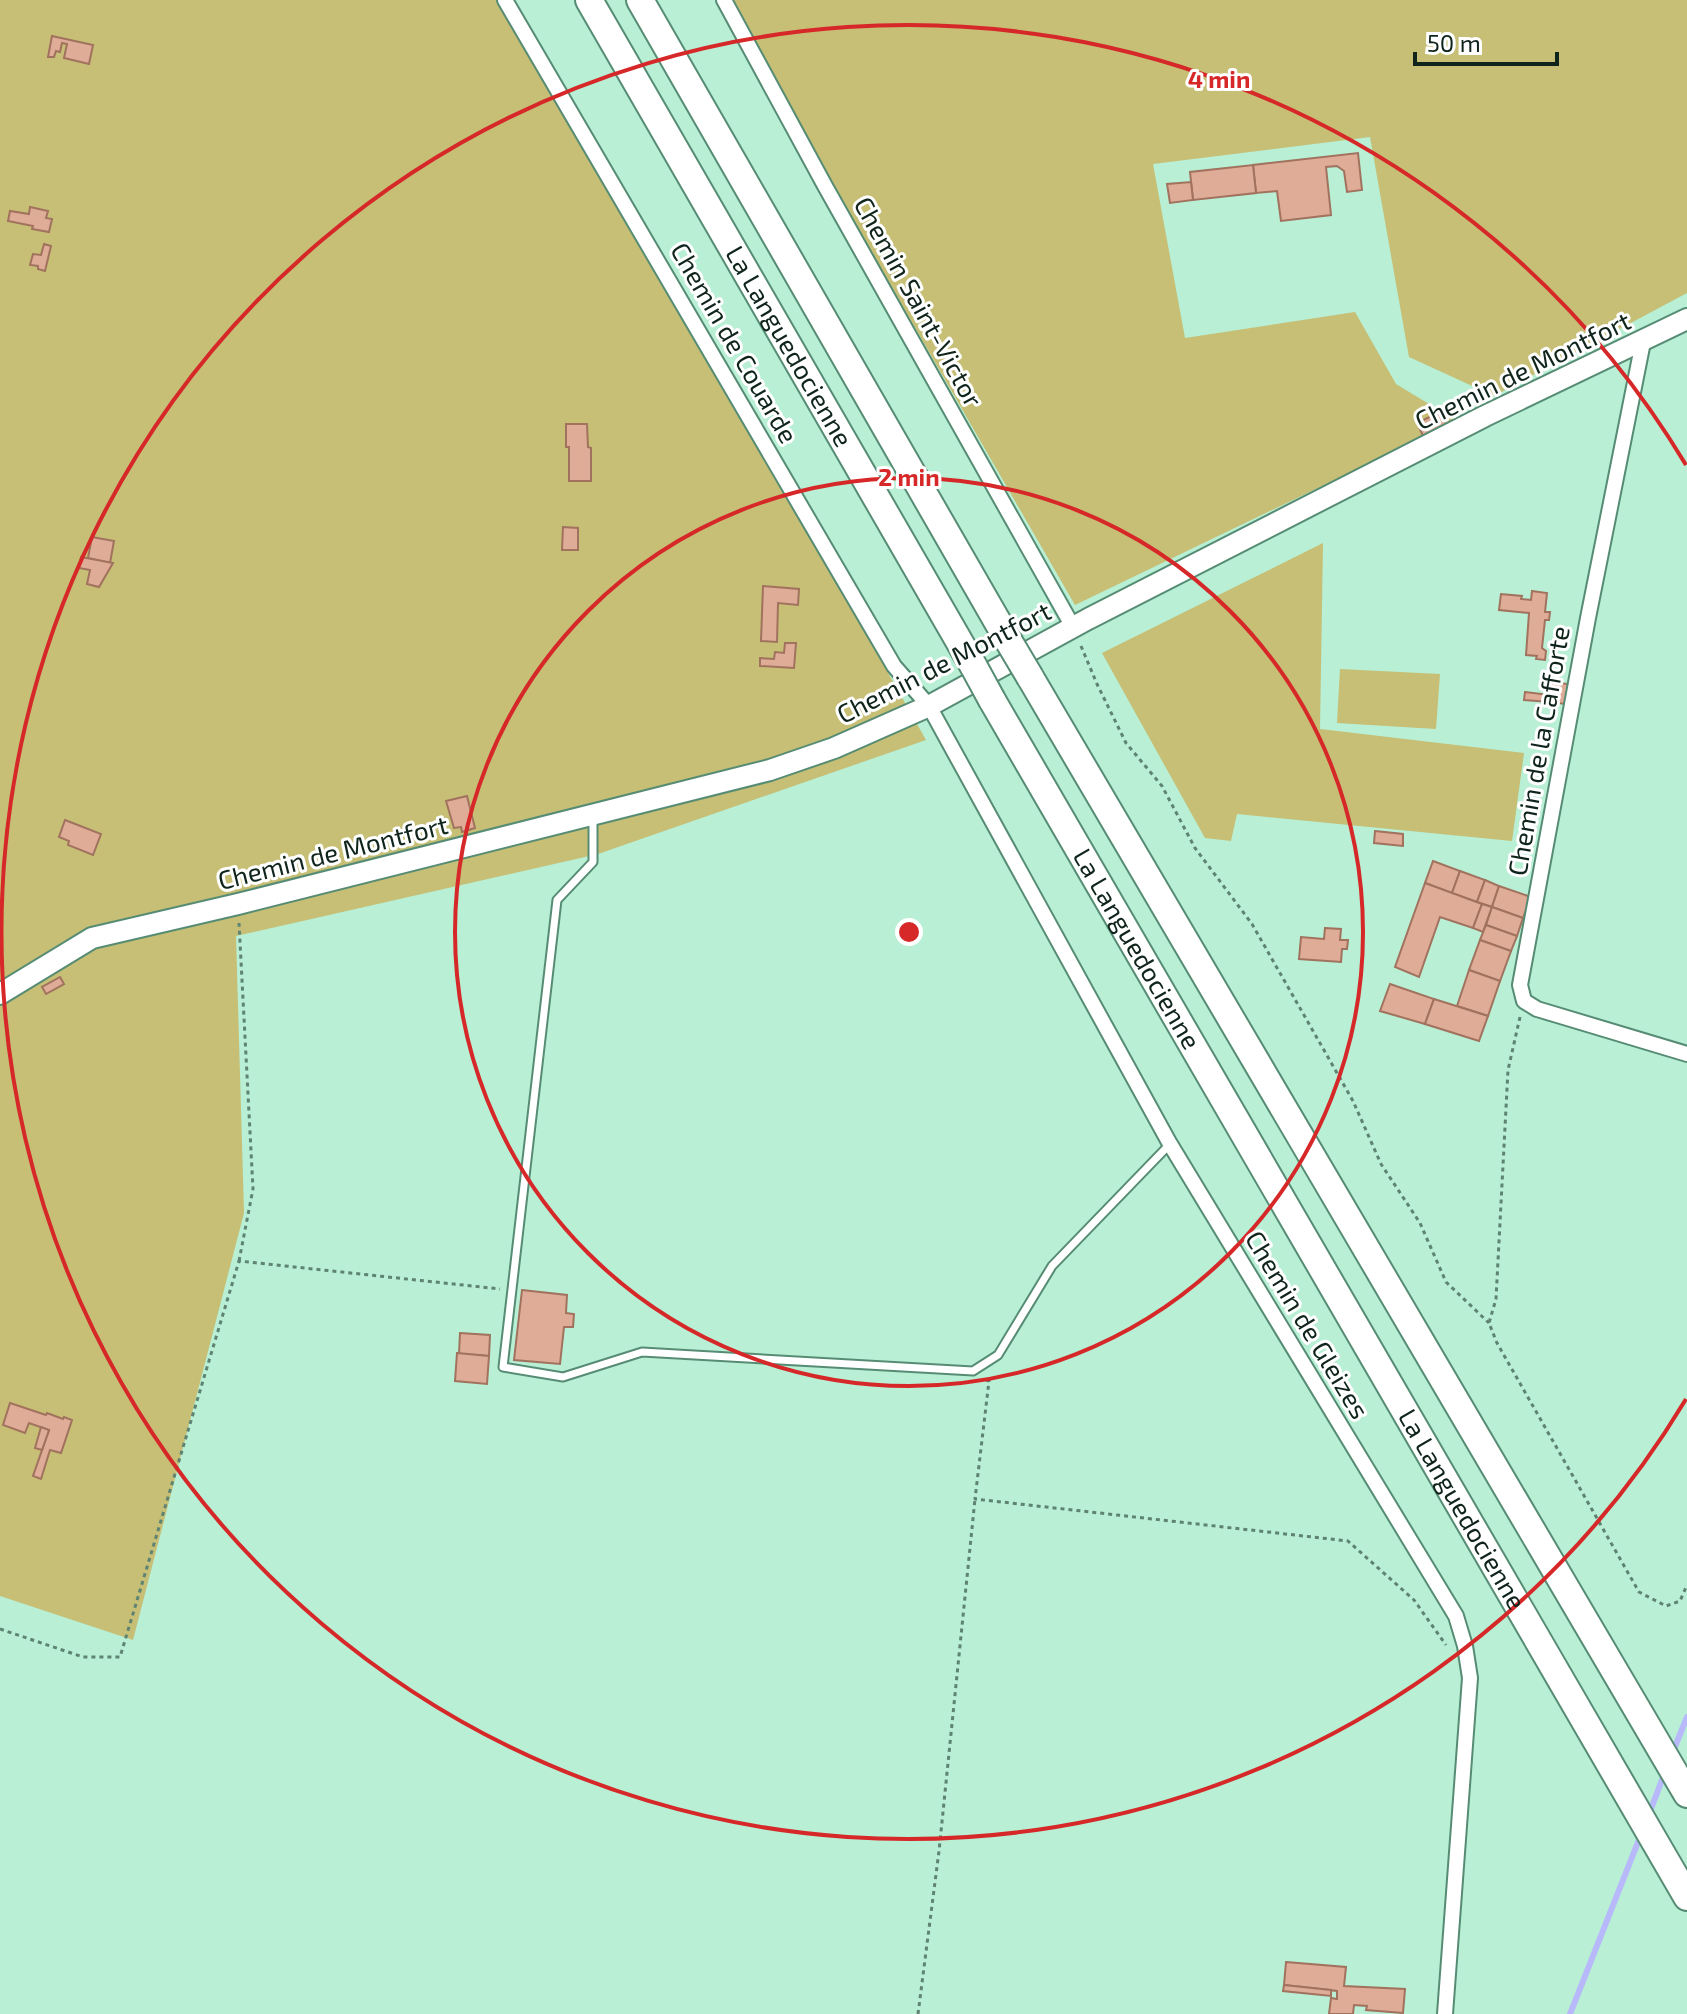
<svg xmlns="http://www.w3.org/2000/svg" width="1687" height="2014" viewBox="0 0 1687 2014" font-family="'Exo 2',sans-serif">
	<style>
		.green { fill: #c6bf75 }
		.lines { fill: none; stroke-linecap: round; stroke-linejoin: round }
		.stream { stroke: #b8b9fb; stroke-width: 6 }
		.building { fill: #dfac97; stroke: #a1725e; stroke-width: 2 }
		.lane-casing { stroke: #578c74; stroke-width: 11 }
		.street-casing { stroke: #578c74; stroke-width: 18 }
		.secondary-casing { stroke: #578c74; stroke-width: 24 }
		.highway-casing { stroke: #578c74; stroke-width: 30 }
		.path { stroke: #5e8372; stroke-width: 3; stroke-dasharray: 4 4; stroke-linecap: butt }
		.lane { stroke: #fff; stroke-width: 7 }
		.street { stroke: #fff; stroke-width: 14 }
		.secondary { stroke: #fff; stroke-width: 20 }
		.highway { stroke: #fff; stroke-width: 26 }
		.highway-bridge-casing { stroke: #578c74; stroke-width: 30; stroke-linecap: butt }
		.highway-bridge { stroke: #fff; stroke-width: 26 }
		.ring { fill: none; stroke: #d62828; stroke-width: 4 }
		.labels { text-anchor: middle; stroke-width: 6; stroke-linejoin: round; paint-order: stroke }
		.street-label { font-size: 26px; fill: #0f241b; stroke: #fff }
		.centre { fill: #d62828; stroke: #fff; stroke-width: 4 }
		.ring-label { font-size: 24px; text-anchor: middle; font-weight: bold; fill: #d62828; stroke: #fff; stroke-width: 6; stroke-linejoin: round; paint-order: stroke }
	</style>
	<rect width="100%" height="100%" fill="#b8efd5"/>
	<g class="green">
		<polygon points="0,0 508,0 926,740 598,854 236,936 244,1213 133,1640 0,1596"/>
		<polygon points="726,0 1687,0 1687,293 1494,396 1409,357 1370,137 1153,164 1185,338 1355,312 1396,384 1457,421 1075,605"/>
		<polygon points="1323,543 1320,729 1524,753 1512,841 1237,814 1231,841 1205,838 1102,653"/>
		<polygon points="1340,669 1440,674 1436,729 1337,723"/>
	</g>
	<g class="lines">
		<g class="stream">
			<polyline points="1672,1754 1687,1717"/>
			<polyline points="1649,1814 1665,1772"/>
			<polyline points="1570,2014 1642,1832"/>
		</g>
	</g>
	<g class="building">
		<polygon points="52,36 93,45 89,64 64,58 67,44 62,43 60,52 56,51 54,57 48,57"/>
		<polygon points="1358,153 1362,190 1347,192 1344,171 1337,166 1326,167 1331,215 1281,221 1277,191 1256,193 1253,165"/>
		<polygon points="1253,165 1256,193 1193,200 1190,172"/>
		<polygon points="1191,182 1193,200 1170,203 1167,184"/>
		<polygon points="30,207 48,211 46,218 52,219 49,232 32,229 33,226 8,221 10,211 29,214"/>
		<polygon points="44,244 51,246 45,271 38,269 38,266 30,265 33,254 41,255"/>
		<polygon points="1440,412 1447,427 1424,438 1417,423"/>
		<polygon points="566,424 587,424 588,447 591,448 591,481 569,481 569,447 566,447"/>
		<polygon points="563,527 578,528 578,550 562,550"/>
		<polygon points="92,537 114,541 110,563 88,558"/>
		<polygon points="81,557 113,563 99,587 87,584 90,570 79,568"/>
		<polygon points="763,586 799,589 798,605 778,603 777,642 761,641"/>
		<polygon points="1532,591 1547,593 1545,612 1550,612 1549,620 1545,620 1542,648 1546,651 1545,660 1536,659 1537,656 1526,655 1529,613 1499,610 1501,594 1522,596 1521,599 1531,600"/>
		<polygon points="785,643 796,643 794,668 760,666 760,658 774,659 775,652 784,653"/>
		<polygon points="1551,682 1568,684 1565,704 1549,702"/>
		<polygon points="1525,692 1550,695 1549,702 1524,700"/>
		<polygon points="467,796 475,828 462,832 461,827 454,828 446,801"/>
		<polygon points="65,820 101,834 93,855 68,845 69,841 59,837"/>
		<polygon points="1375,831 1403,834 1403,846 1374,843"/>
		<polygon points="1433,861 1460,871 1452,893 1425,883"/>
		<polygon points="1460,871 1485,880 1477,902 1452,893"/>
		<polygon points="1485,880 1499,886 1492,907 1477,902"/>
		<polygon points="1425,883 1482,904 1473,928 1440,917 1419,977 1395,967"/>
		<polygon points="1499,886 1531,897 1523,918 1492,907"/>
		<polygon points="1482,904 1492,907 1483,932 1473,928"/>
		<polygon points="1492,907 1523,918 1517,936 1486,925"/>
		<polygon points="1486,925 1517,936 1511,951 1480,940"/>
		<polygon points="1325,928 1341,929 1340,940 1348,940 1347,949 1342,949 1341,962 1299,959 1301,937 1324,939"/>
		<polygon points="1480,940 1511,951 1500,981 1469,970"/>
		<polygon points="1469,970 1500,981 1488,1016 1457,1006"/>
		<polygon points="60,977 64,984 46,994 42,987"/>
		<polygon points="1390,984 1434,999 1425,1024 1380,1011"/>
		<polygon points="1434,999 1488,1016 1479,1041 1425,1024"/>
		<polygon points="522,1290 567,1295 566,1313 574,1314 573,1327 564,1327 560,1364 514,1360"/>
		<polygon points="460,1333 490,1335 489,1356 459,1354"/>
		<polygon points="457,1353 489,1356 487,1384 455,1381"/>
		<polygon points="10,1403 46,1415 47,1413 63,1419 64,1417 72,1420 61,1453 50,1450 41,1479 33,1476 49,1430 29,1423 25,1433 3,1425"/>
		<polygon points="41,1427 49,1430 42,1450 35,1448"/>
		<polygon points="1286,1962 1346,1967 1344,1986 1405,1989 1403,2013 1366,2010 1367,2006 1354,2005 1353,2014 1329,2014 1331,1998 1337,1999 1337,1991 1284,1985"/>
		<polygon points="1284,1985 1331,1990 1331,1996 1283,1991"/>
	</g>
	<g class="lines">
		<defs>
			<polyline id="lane" points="593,817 593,862 557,900 503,1367 563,1377 642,1352 973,1371 998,1355 1052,1266 1170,1144"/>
			<g id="street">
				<polyline points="505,0 894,666 929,706 1170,1144 1456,1616 1465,1646 1470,1678 1445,2014"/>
				<polyline points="724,0 825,186 1073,627"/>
				<polyline points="1643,342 1588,618 1520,985 1524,1001 1537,1009 1687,1054"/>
			</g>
			<polyline id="secondary" points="0,994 92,938 238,904 770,770 834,748 929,706 1088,619 1485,416 1687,319"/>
			<g id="highway">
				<path id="s1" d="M589,0L974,667"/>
				<polyline points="640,0 1008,640"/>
				<polyline points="1030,677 1687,1794"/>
				<path id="s2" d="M992,700L1687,1897"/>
			</g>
		</defs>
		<use href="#lane" class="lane-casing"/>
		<use href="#street" class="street-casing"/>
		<use href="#secondary" class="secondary-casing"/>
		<use href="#highway" class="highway-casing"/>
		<g class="path">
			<polyline points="1081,646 1097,684 1126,743 1162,786 1195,848 1252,924 1353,1101 1381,1164 1420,1223 1446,1282 1489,1323"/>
			<polyline points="1520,1017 1508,1070 1496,1299 1489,1323 1497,1343 1639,1592 1666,1606 1680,1601 1687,1585"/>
			<polyline points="239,1261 253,1189 239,923"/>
			<polyline points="986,1380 989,1381 975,1499 1348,1541 1414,1600 1446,1645"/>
			<polyline points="0,1629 83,1657 120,1657 239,1261 500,1289"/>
			<polyline points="918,2014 939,1851 975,1499"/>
		</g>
		<use href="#lane" class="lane"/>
		<use href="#street" class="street"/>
		<use href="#secondary" class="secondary"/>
		<use href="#highway" class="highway"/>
		<defs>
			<g id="highway-bridge">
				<polyline points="1008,640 1030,677"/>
				<polyline points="974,667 992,700"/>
			</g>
		</defs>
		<use href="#highway-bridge" class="highway-bridge-casing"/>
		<use href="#highway-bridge" class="highway-bridge"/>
	</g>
	<g class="ring">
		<circle cx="909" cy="932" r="454"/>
		<path d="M1686 1399A907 907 0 1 1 1686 465"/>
	</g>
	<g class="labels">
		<g class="street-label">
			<text transform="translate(918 302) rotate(61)" y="9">Chemin Saint-Victor</text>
			<text transform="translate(734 343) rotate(60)" y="9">Chemin de Couarde</text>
			<text dy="9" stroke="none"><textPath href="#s1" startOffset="400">La Languedocienne</textPath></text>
			<text transform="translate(1523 371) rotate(-26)" y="9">Chemin de Montfort</text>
			<text transform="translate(944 663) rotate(-27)" y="9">Chemin de Montfort</text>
			<text transform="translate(1539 751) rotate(-80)" y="9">Chemin de la Cafforte</text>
			<text transform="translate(333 853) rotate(-14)" y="9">Chemin de Montfort</text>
			<text dy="9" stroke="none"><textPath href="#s2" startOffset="288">La Languedocienne</textPath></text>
			<text transform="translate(1307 1325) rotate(59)" y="9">Chemin de Gleizes</text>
			<text dy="9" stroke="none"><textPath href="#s2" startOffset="936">La Languedocienne</textPath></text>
		</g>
	</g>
	<circle cx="909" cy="932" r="12" class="centre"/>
	<g class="ring-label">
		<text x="1219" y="88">4 min</text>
		<text x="909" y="486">2 min</text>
	</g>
	<path d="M1415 52v12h142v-12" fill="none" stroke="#0f241b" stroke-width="4"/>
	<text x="1427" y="52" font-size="24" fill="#0f241b" stroke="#ffffff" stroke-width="6" paint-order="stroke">50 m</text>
</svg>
